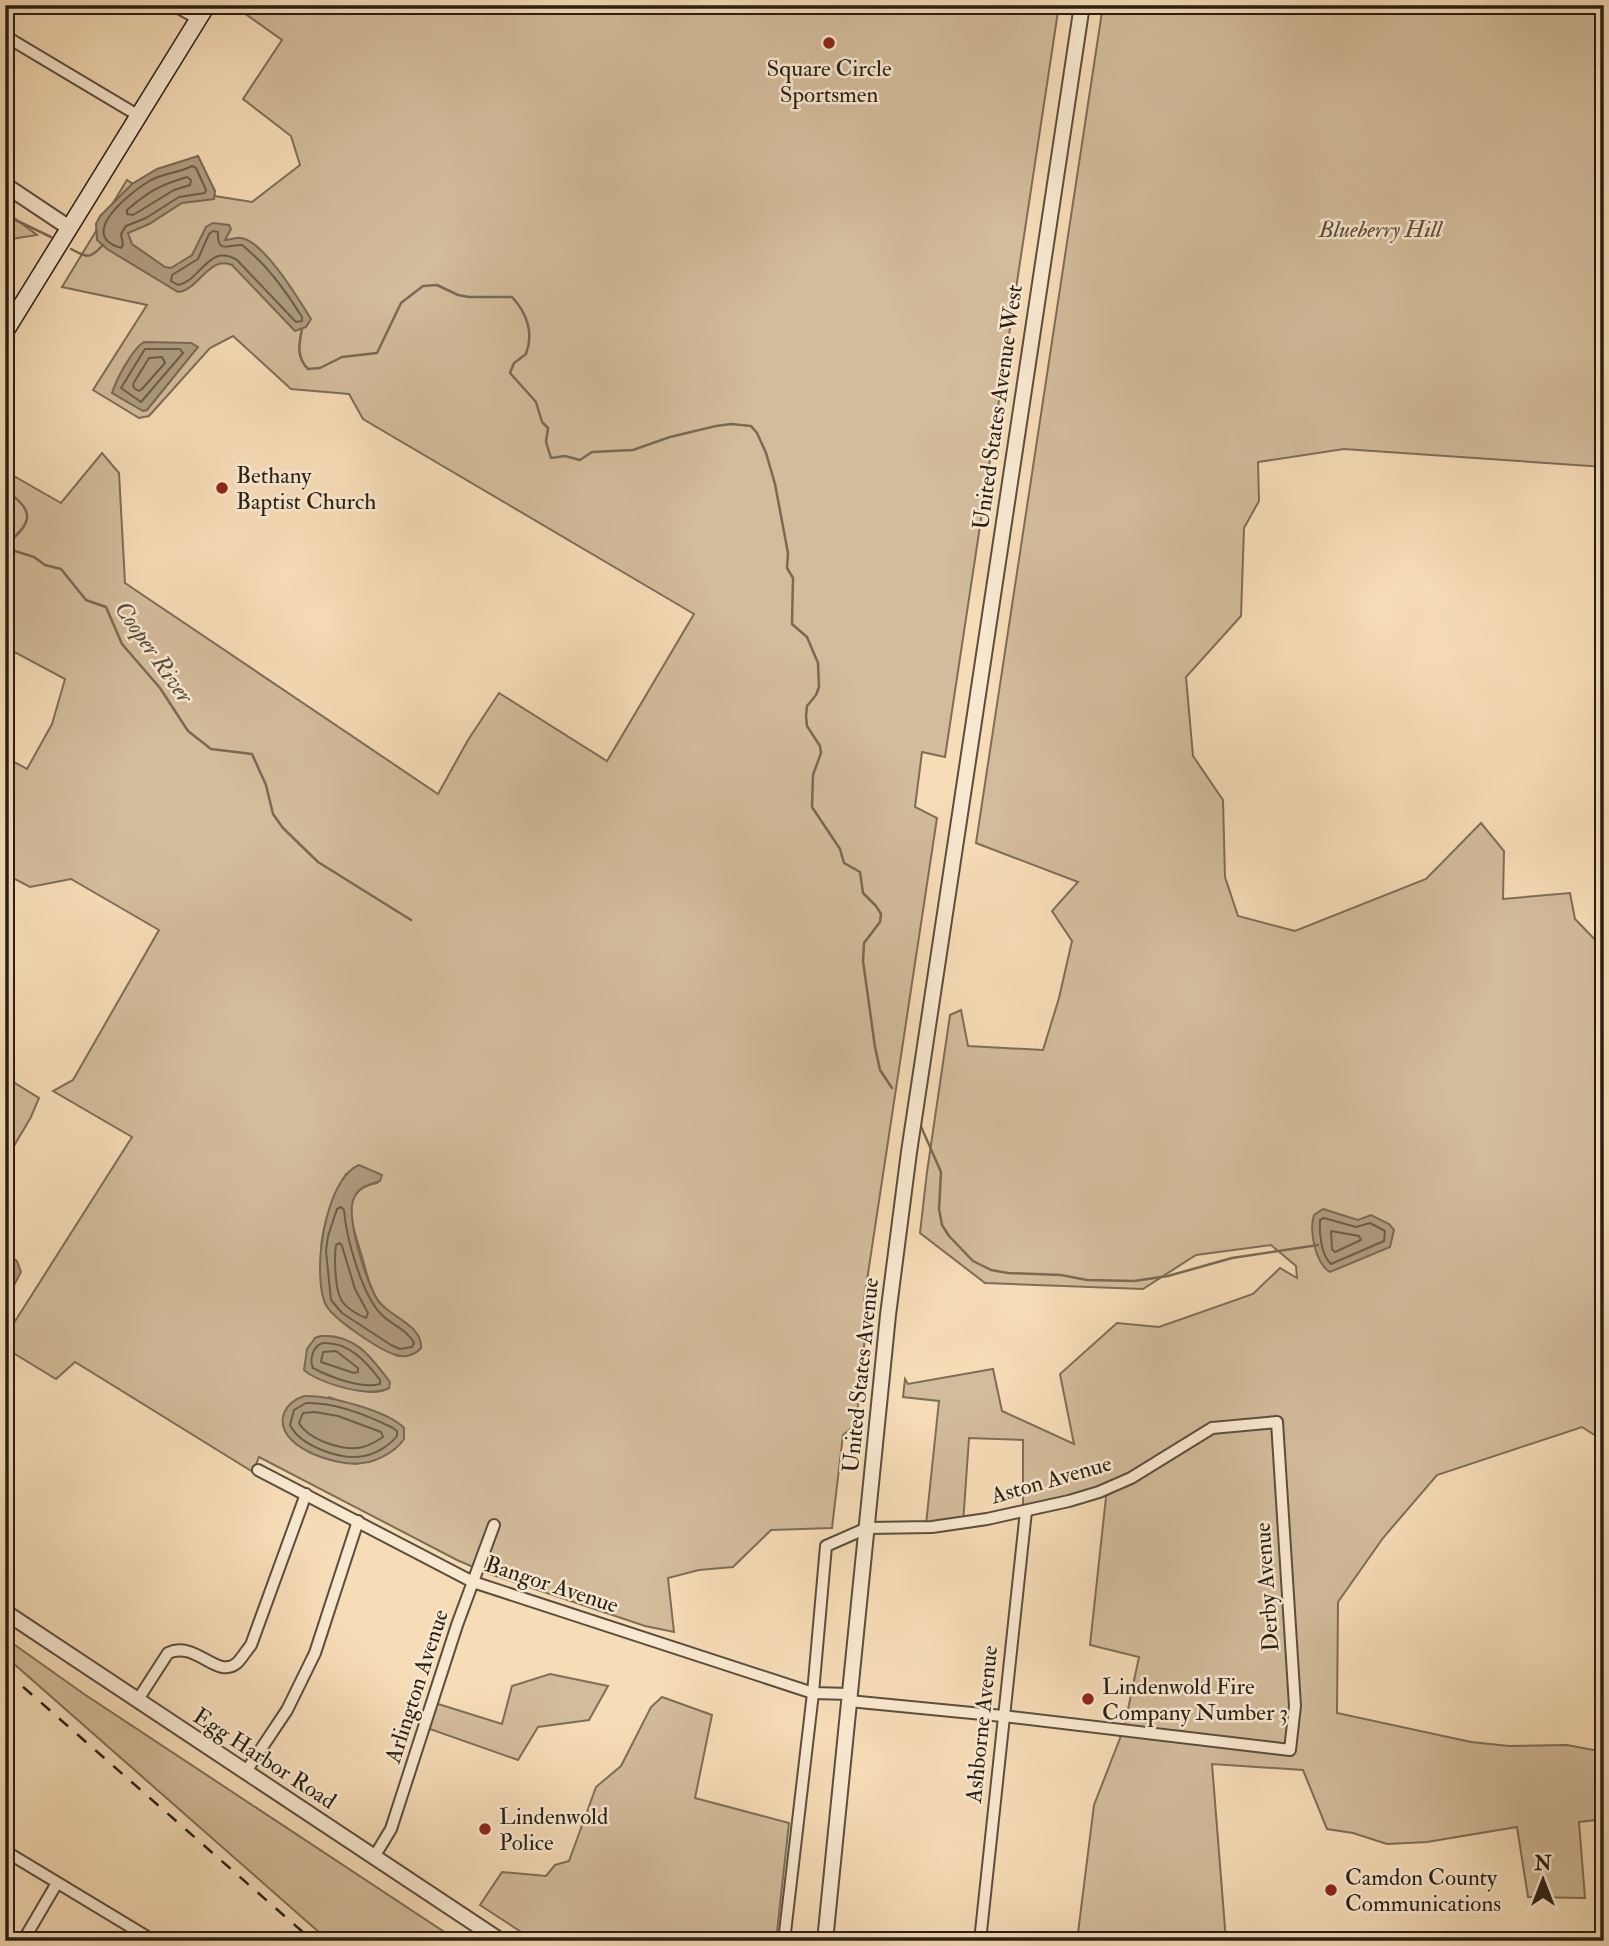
<svg xmlns="http://www.w3.org/2000/svg" width="1609" height="1946" viewBox="0 0 1609 1946" font-family="'IM FELL Double Pica',serif">
	<style>
		.green { fill: #d3bc9b; stroke: #7d6e58; stroke-width: 2; fill-rule: evenodd }
		.water { fill: #b09c80; stroke: #796a55; stroke-width: 2 }
		.lines { fill: none; stroke-linecap: round; stroke-linejoin: round }
		.shore { stroke: #6c5e4a; stroke-width: 2 }
		.stream { stroke: #796a55; stroke-width: 2.5 }
		.minor-casing { stroke: #5b4e3e; stroke-width: 14 }
		.tertiary-casing { stroke: #5b4e3e; stroke-width: 18 }
		.secondary-casing { stroke: #271f15; stroke-width: 19 }
		.minor { stroke: #f9e8d0; stroke-width: 10 }
		.tertiary { stroke: #f9e8d0; stroke-width: 14 }
		.secondary { stroke: #f9e8d0; stroke-width: 16 }
		.rail { stroke: #271f15; stroke-width: 2.5; stroke-dasharray: 12 12; stroke-linecap: butt }
		.poi-dot { fill: #8f2418; stroke: #f9e8d0; stroke-width: 2.5 }
		.labels { text-anchor: middle; stroke-width: 5; stroke-linejoin: round; paint-order: stroke }
		.poi-label { font-size: 23px; fill: #271f15; stroke: #f9e8d0; text-anchor: start }
		.park-label { font-size: 23px; font-style: italic; fill: #5b4e3d; stroke: #f9e8d0 }
		.street-label { font-size: 23px; fill: #271f15; stroke: #f9e8d0 }
		.water-label { font-size: 24px; font-style: italic; fill: #574b3a; stroke: #f9e8d0 }
	</style>
	<rect width="100%" height="100%" fill="#f6dcb7"/>
	<filter id="stains"><feTurbulence type="fractalNoise" baseFrequency=".00286" numOctaves="4"/><feColorMatrix values="0 0 0 0 .2 0 0 0 0 .09 0 0 0 0 .02 0 0 0 .5 -.17"/></filter>
	<radialGradient id="worn" r=".72"><stop offset=".6" stop-color="#630" stop-opacity="0"/><stop offset="1" stop-color="#630" stop-opacity=".3"/></radialGradient>
	<g class="green">
		<path d="M233,5H1059L945,757L922,752L915,807L937,818L864,1300L868,1308L856,1424L843,1435L832,1528L771,1530L733,1567L699,1570L668,1578L674,1632L645,1626L487,1573L457,1560L259,1457L253,1472L75,1362L56,1379L5,1348V1337L132,1137L53,1091L73,1080L159,930L71,879L30,887L5,874V757L27,769L52,724L65,679L5,647V471L61,503L102,453L119,473L125,583L438,794L468,740L499,693L607,761L694,614L363,419L349,394L291,389L233,336L210,348L149,416L139,418L93,390L147,305L62,287L127,180L133,184L198,156L215,196L252,202L300,165L291,136L243,99L282,40ZM346,1174L378,1183C337,1189 353,1226 361,1253C366,1269 368,1285 377,1299C387,1313 402,1320 414,1330L398,1356C381,1349 333,1319 325,1303C322,1297 323,1288 322,1282C317,1236 326,1214 346,1174ZM321,1336C356,1334 376,1359 389,1388C374,1396 355,1390 340,1385L315,1338ZM329,1397L401,1425L404,1429L395,1449L374,1460L355,1464L322,1456L286,1432L283,1420Z"/>
		<polygon points="1103,5 1604,5 1604,467 1344,449 1258,462 1259,501 1244,528 1241,616 1186,677 1193,756 1223,800 1225,877 1238,916 1295,931 1426,879 1481,823 1504,851 1503,899 1570,893 1575,919 1604,949 1604,1441 1582,1427 1437,1475 1383,1538 1338,1602 1337,1713 1471,1742 1509,1746 1567,1745 1604,1752 1604,1819 1579,1822 1585,1898 1528,1897 1517,1827 1427,1842 1387,1844 1353,1833 1327,1829 1303,1770 1212,1764 1226,1941 1077,1941 1094,1805 1124,1728 1139,1657 1090,1645 1107,1488 1023,1513 1023,1440 969,1438 963,1524 926,1525 939,1401 903,1397 905,1379 908,1384 993,1369 1002,1411 1074,1444 1060,1374 1117,1323 1159,1327 1253,1294 1280,1268 1297,1278 1296,1266 1271,1245 1196,1255 1143,1289 985,1283 920,1233 927,1172 950,1015 961,1010 968,1046 1043,1050 1059,998 1072,941 1052,911 1078,882 976,843"/>
		<polygon points="5,211 37,235 5,240"/>
		<polygon points="5,1077 39,1098 31,1117 5,1161"/>
		<polygon points="5,1638 84,1694 458,1941 329,1941 5,1656"/>
		<polygon points="550,1674 608,1686 589,1720 538,1727 518,1760 424,1727 432,1702 502,1724 512,1686"/>
		<polygon points="662,1697 712,1715 695,1798 789,1823 776,1941 535,1941 480,1905 502,1872 546,1876 555,1865 569,1861 596,1787 621,1766 651,1707"/>
	</g>
	<g class="water">
		<path d="M198,156L215,191L214,199L182,203L149,224L128,233L132,244L165,267L171,268L192,255L206,227L213,223L229,225L231,229L225,240C230,240 236,237 241,238C264,241 299,300 311,319L306,327L295,331L232,265C209,255 199,290 178,292L107,249L97,240L96,224L100,216L132,184L157,169Z"/>
		<path d="M144,342L191,343L198,347L147,410L143,411L112,393C116,380 132,349 144,342Z"/>
		<path d="M359,1165L382,1175L380,1181C369,1185 359,1186 354,1198C345,1216 367,1286 379,1302C391,1317 423,1326 421,1348C415,1355 405,1358 396,1355C381,1351 333,1319 326,1305C311,1276 325,1178 359,1165Z"/>
		<path d="M1323,1209L1358,1220L1371,1215L1389,1224L1394,1230L1390,1247L1330,1272C1315,1263 1309,1230 1314,1215Z"/>
		<polygon points="5,1252 17,1261 21,1272 12,1289 5,1296"/>
		<path d="M321,1336C355,1334 371,1357 390,1382L389,1388C369,1398 328,1385 309,1374L304,1370L307,1349L315,1338Z"/>
		<path d="M304,1396C328,1395 388,1411 404,1428V1439C396,1451 377,1462 362,1463C338,1467 272,1447 284,1413C288,1404 295,1399 304,1396Z"/>
	</g>
	<g class="lines">
		<g class="shore">
			<path d="M192,166L196,168L206,190L205,193L179,197L146,218L126,226L121,234L123,245L121,248C75,235 132,191 151,180C164,173 179,173 192,166Z"/>
			<path d="M187,177L191,180L190,185L174,190L133,215L127,214V210C149,191 160,185 187,177Z"/>
			<path d="M213,231L218,232C217,255 229,244 242,245C268,266 285,290 302,317V321L296,322L237,260C208,243 202,280 178,285L171,281L172,275L198,259L209,234Z"/>
			<polygon points="145,349 180,349 183,353 141,402 121,388"/>
			<polygon points="162,357 165,363 142,389 139,391 134,388 133,384 149,358"/>
			<path d="M341,1207L344,1210C346,1237 362,1295 381,1314C391,1325 407,1329 414,1343L412,1347L400,1349L391,1345L342,1313L331,1300L326,1251L328,1236L337,1209Z"/>
			<path d="M1324,1218L1356,1227L1370,1223L1385,1231L1384,1241L1331,1264C1321,1255 1319,1233 1320,1220Z"/>
			<polygon points="1331,1231 1359,1236 1361,1240 1335,1252 1332,1249"/>
			<path d="M340,1243L342,1246L355,1289L368,1313L366,1318C357,1315 343,1306 340,1297C335,1286 334,1257 336,1245Z"/>
			<path d="M323,1343C348,1342 365,1360 380,1380V1384C361,1389 330,1377 313,1368C309,1359 313,1346 323,1343Z"/>
			<polygon points="336,1351 358,1368 358,1372 354,1373 321,1362 323,1352"/>
			<path d="M306,1403C336,1402 367,1415 393,1428L397,1431V1436C390,1445 376,1454 364,1456C342,1461 300,1446 290,1425L294,1410Z"/>
			<path d="M315,1412L338,1416L381,1432L383,1437C377,1441 370,1445 363,1447C344,1452 309,1440 299,1423L303,1413Z"/>
		</g>
		<g class="stream">
			<polyline points="5,215 51,237"/>
			<path d="M71,249C88,258 90,259 103,245"/>
			<path d="M302,329C299,344 296,357 308,369L320,368L342,357L377,353L401,303L423,286L437,285L458,295L469,297H512C527,313 534,333 526,354L514,363L510,373L536,402L542,422L548,428L546,442L551,458L565,456L580,460L592,452L633,450L670,437L716,426L731,424L751,426L757,433L766,453L775,484L788,553L787,568L793,578L792,624L807,637L818,663L819,687L816,695L807,706L806,716L807,726L820,746L821,753L813,775L812,807L840,849L844,863L860,872L863,893L876,906L881,914L880,922L864,943L863,961L875,1047L880,1070L892,1088"/>
			<path d="M5,490C38,512 31,523 5,546"/>
			<polyline points="5,548 34,557 45,565 61,569 86,600 106,607 122,644 160,688 188,731 211,749 252,754 266,785 273,814 283,828 318,862 411,920"/>
			<polyline points="919,1122 941,1172 939,1209 942,1225 949,1236 973,1261 991,1270 1008,1273 1061,1275 1087,1280 1134,1281 1168,1276 1232,1258 1318,1245"/>
		</g>
		<defs>
			<g id="minor">
				<polyline points="173,5 198,19"/>
				<polyline points="5,36 139,116"/>
				<polyline points="258,1470 473,1582 813,1693 850,1694"/>
				<path d="M137,1701L168,1653C196,1640 217,1680 237,1663C242,1658 246,1651 251,1645L306,1494"/>
				<polyline points="245,1773 287,1710 315,1653 358,1521"/>
				<polyline points="5,1851 154,1941"/>
				<polyline points="374,1857 391,1829 457,1625 494,1525"/>
				<polyline points="23,1941 57,1883"/>
				<polyline points="784,1941 813,1693 826,1546 867,1528 932,1527 987,1519 1069,1501 1099,1492 1131,1478 1212,1428 1277,1422 1295,1706 1290,1750 1003,1716 849,1701"/>
				<polyline points="980,1941 1026,1511"/>
			</g>
			<g id="tertiary">
				<polyline points="5,185 68,227"/>
				<polyline points="5,1612 501,1941"/>
				<polyline points="825,1941 888,1315 909,1152 1082,5"/>
			</g>
			<polyline id="secondary" points="5,332 207,5"/>
		</defs>
		<use href="#minor" class="minor-casing"/>
		<use href="#tertiary" class="tertiary-casing"/>
		<use href="#secondary" class="secondary-casing"/>
		<use href="#minor" class="minor"/>
		<use href="#tertiary" class="tertiary"/>
		<use href="#secondary" class="secondary"/>
		<polyline class="rail" points="5,1671 313,1941"/>
	</g>
	<g class="poi-dot">
		<circle cx="829" cy="43" r="7"/>
		<circle cx="222" cy="488" r="7"/>
		<circle cx="1088" cy="1699" r="7"/>
		<circle cx="485" cy="1829" r="7"/>
		<circle cx="1331" cy="1890" r="7"/>
	</g>
	<g class="labels">
		<g class="poi-label">
			<text x="829" y="76" text-anchor="middle">Square Circle<tspan x="829" dy="26">Sportsmen</tspan></text>
			<text x="236" y="483">Bethany<tspan x="236" dy="26">Baptist Church</tspan></text>
			<text x="1102" y="1694">Lindenwold Fire<tspan x="1102" dy="26">Company Number 3</tspan></text>
			<text x="499" y="1824">Lindenwold<tspan x="499" dy="26">Police</tspan></text>
			<text x="1345" y="1885">Camdon County<tspan x="1345" dy="26">Communications</tspan></text>
		</g>
		<g class="park-label">
			<text x="1380" y="237">Blueberry Hill</text>
		</g>
		<g class="street-label">
			<text transform="translate(997 407) rotate(-82)" y="8">United States Avenue West</text>
			<text transform="translate(860 1375) rotate(-84)" y="8">United States Avenue</text>
			<text transform="translate(1051 1479) rotate(-16)" y="8">Aston Avenue</text>
			<text transform="translate(552 1584) rotate(18)" y="8">Bangor Avenue</text>
			<text transform="translate(1266 1587) rotate(-94)" y="8">Derby Avenue</text>
			<text transform="translate(416 1686) rotate(-72)" y="8">Arlington Avenue</text>
			<text transform="translate(981 1724) rotate(-84)" y="8">Ashborne Avenue</text>
			<text transform="translate(265 1758) rotate(33)" y="8">Egg Harbor Road</text>
		</g>
		<g class="water-label">
			<text transform="translate(154 652) rotate(55)" y="8">Cooper River</text>
		</g>
	</g>
	<rect width="1609" height="1946" fill="none" stroke="#f6dcb7" stroke-width="28"/>
	<rect x="7" y="7" width="1595" height="1932" fill="none" stroke="#271f15" stroke-width="3.5"/>
	<rect x="14" y="14" width="1581" height="1918" fill="none" stroke="#271f15" stroke-width="2"/>
	<g transform="translate(1543 1880)" stroke="#f9e8d0" stroke-width="5" paint-order="stroke">
	<path d="M0-5L12 26L0 18L-12 26Z" fill="#271f15"/>
	<text y="-10" font-size="19" font-weight="bold" text-anchor="middle" fill="#271f15">N</text>
	</g>
	<rect width="100%" height="100%" filter="url(#stains)"/>
	<rect width="100%" height="100%" fill="url(#worn)"/>
</svg>
